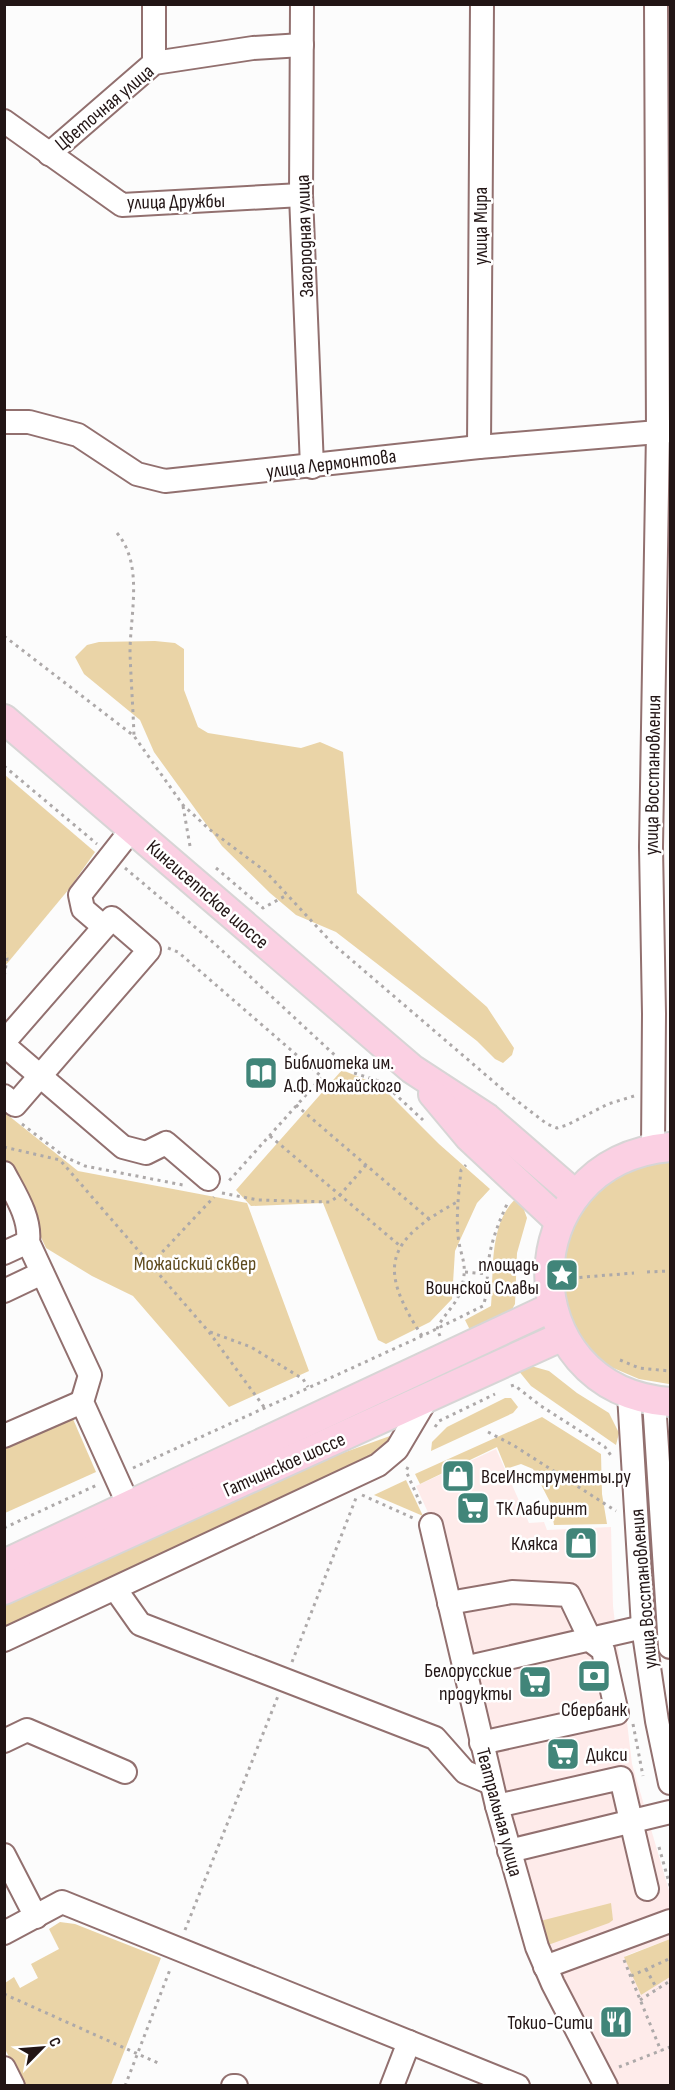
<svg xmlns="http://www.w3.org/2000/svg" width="675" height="2090" viewBox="0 0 675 2090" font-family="'Sofia Sans Condensed',sans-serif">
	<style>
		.built { fill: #feebea }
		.green { fill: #ead4a7 }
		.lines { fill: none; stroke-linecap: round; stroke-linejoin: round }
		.minor-casing { stroke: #92706f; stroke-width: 26 }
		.major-casing { stroke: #d7d5d5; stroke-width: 32 }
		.path { stroke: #ada9a9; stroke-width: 3; stroke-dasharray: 3 4.5; stroke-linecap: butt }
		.minor { stroke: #fff; stroke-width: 22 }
		.major { stroke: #fbd0e3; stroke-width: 28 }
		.labels { text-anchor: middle; stroke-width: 5; stroke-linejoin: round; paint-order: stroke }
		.street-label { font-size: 20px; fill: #221515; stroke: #fff }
		.poi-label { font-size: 20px; fill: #221515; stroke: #fff; text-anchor: start }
		.park-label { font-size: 20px; fill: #5f4b1e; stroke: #fff }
	</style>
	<rect width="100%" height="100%" fill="#fcfcfc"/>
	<polygon class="built" points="496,1449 529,1523 544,1522 547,1530 611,1527 613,1606 632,1764 670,1894 670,1939 625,1956 641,1995 670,1977 670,2085 619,2085 560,1982 538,1925 435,1528 416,1486"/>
	<g class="green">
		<polygon points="155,641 175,643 184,649 184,690 198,727 208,733 301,748 320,742 343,752 357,893 487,1007 514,1048 512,1055 503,1063 495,1059 477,1041 336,932 296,915 270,893 222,846 154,752 140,720 84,674 75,657 87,645 99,642"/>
		<polygon points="5,775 95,852 69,889 5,966"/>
		<polygon points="342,1070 381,1086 439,1144 490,1189 477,1203 455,1251 452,1299 430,1322 386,1344 378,1340 323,1203 251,1206 236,1190"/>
		<polygon points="4,1112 78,1171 247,1203 309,1371 229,1407 133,1296 92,1276 46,1248 5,1160"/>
		<polygon points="670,1154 670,1384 669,1384 639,1379 611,1367 587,1348 569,1323 556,1264 595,1183"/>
		<path d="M519,1196L527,1218L517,1253L515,1304L510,1313L472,1334L465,1320L491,1306C494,1272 488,1220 519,1196Z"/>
		<polygon points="531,1366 549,1371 577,1393 609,1413 619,1433 616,1445 531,1386 518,1370"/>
		<polygon points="505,1398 511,1398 518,1407 513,1413 431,1451 432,1442 447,1427"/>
		<polygon points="542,1417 601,1454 602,1494 607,1524 554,1525 550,1502 533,1469 521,1464 506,1469 497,1447 420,1484 415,1474"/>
		<polygon points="73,1419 96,1472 5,1513 5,1449"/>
		<polygon points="390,1436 392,1440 377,1454 5,1626 4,1606 326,1459"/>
		<polygon points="406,1480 423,1516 374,1495"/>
		<polygon points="611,1903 613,1920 609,1923 548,1945 540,1921"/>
		<polygon points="60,1922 75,1924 161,1958 111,2085 23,2085 5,2049 5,1983 14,1977 20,1988 38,1978 31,1964 59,1949 49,1929"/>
		<polygon points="670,1939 670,1977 641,1995 624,1957"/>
	</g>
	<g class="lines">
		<defs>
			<g id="minor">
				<polyline points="154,4 154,63"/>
				<polyline points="302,4 301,195 312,467"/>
				<polyline points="4,121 122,205 301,195"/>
				<polyline points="49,154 154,63 253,48 302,45"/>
				<polyline points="4,422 29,422 78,435 137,474 165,481 479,447 670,431"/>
				<polyline points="479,447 482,4"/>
				<polyline points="104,927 83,909 80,895 132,829"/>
				<polyline points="4,1042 112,918 149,950 15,1105 4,1096"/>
				<polyline points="4,1045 123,1147 146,1153 166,1143 208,1179"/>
				<polyline points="653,1149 654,1014 651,847 658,432 656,4"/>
				<path d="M4,1173C15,1194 31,1218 28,1242L90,1375L82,1402L129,1506"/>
				<polyline points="4,1253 28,1242"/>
				<polyline points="4,1291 42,1273"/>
				<polyline points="629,1394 643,1627 657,1721 670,1783"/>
				<polyline points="654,1401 670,1647"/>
				<polyline points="4,1436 82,1402"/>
				<polyline points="431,1525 497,1806 537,1947 553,1984 606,2086"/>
				<polyline points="116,1590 140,1624 435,1738 465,1772 491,1783"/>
				<polyline points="449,1603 512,1592 569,1595 591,1641 603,1650 617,1713 481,1743"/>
				<polyline points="4,1640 378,1465 397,1449 426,1400"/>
				<polyline points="464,1668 643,1627"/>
				<polyline points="4,1741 27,1730 125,1772"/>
				<polyline points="497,1806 621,1778 647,1889"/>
				<polyline points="509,1851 670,1812"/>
				<polyline points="4,1855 36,1917"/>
				<polyline points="4,1933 62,1902 518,2086"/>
				<polyline points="545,1967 670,1921"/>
				<polyline points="4,2068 13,2086"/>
				<polyline points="233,2086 236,2086"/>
				<polyline points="392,2086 409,2042"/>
			</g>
			<g id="major">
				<polyline points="4,719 412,1069 487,1118 576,1195"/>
				<polyline points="433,1094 469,1137 559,1221"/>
				<path d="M670,1147C509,1161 509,1390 670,1402"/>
				<polyline points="4,1564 552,1307"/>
				<polyline points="4,1590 563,1336"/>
			</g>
		</defs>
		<use href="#minor" class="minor-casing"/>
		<use href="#major" class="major-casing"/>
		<g class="path">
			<path d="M117,533C144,565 130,614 130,653C131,680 133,708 134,736"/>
			<polyline points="4,636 134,736 183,805 209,829 265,871 333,944 508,1094 547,1124 557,1128 567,1125 608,1104 634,1096"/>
			<polyline points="4,766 97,844"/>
			<polyline points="183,806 190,846"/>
			<polyline points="125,868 215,944 354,1073 382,1082 423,1120"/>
			<polyline points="216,868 263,908 287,895"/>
			<polyline points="168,948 178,952 322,1077 228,1182"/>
			<polyline points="4,951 7,958 4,978"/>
			<polyline points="296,1105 429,1219"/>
			<polyline points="22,1124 65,1157 85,1166 183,1185"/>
			<polyline points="270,1136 399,1245"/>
			<polyline points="4,1147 60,1160 209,1332 264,1407"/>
			<polyline points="222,1193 258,1200 330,1202 340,1195 366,1165"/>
			<polyline points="152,1263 214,1197"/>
			<polyline points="465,1272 487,1274"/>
			<polyline points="647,1272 670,1271"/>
			<polyline points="572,1278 634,1273"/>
			<polyline points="210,1332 251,1347 303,1379 308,1387"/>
			<path d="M422,1336C377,1267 386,1241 457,1202"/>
			<path d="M440,1336L437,1329C443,1315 457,1304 461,1290C469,1262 460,1258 458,1235C456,1213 459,1191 461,1170L466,1165"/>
			<polyline points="620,1360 639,1368 670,1371"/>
			<polyline points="511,1386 514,1385 541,1406 605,1447 612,1457"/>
			<polyline points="435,1427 439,1421 495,1394"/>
			<polyline points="488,1432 513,1445 616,1511"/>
			<polyline points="408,1467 406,1471 422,1507"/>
			<path d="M133,1468L422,1336L483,1306C489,1290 486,1275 489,1258C492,1239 499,1222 507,1204"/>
			<polyline points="362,1495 413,1518"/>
			<polyline points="4,1528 97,1485"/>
			<polyline points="292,1662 356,1498"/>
			<polyline points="633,1724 643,1776"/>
			<polyline points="659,1847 670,1886"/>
			<polyline points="185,1930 278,1696"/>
			<polyline points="624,1960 661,2051"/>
			<polyline points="646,1969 657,1989"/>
			<polyline points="631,1976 669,1959"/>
			<polyline points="4,1994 158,2063"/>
			<polyline points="640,2000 670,1981"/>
			<polyline points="619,2067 670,2047"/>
			<polyline points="125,2086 171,1967"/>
		</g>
		<use href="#minor" class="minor"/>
		<use href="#major" class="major"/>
	</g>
	<defs>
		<symbol id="library-square" viewBox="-11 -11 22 22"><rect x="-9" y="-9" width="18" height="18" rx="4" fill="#418579" stroke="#fff"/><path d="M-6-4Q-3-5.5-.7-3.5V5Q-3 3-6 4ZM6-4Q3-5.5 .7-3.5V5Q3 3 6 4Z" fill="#fff"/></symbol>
		<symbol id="sight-square" viewBox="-11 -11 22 22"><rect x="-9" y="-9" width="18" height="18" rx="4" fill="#418579" stroke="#fff"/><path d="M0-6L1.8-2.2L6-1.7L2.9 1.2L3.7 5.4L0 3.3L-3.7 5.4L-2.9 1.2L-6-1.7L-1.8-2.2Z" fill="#fff"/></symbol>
		<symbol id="shop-square" viewBox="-11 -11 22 22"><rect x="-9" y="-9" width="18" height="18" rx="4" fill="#418579" stroke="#fff"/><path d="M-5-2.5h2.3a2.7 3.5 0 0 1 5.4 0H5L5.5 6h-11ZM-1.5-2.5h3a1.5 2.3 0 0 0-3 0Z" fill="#fff"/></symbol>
		<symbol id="supermarket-square" viewBox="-11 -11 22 22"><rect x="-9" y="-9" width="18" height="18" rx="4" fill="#418579" stroke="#fff"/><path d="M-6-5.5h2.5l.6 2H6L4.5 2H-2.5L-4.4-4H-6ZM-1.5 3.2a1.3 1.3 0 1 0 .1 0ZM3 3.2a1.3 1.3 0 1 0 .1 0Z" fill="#fff"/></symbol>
		<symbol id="bank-square" viewBox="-11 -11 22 22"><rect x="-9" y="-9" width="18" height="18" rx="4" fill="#418579" stroke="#fff"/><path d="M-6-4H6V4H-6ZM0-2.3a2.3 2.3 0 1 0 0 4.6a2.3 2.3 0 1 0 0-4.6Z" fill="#fff"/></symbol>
		<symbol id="restaurant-square" viewBox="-11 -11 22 22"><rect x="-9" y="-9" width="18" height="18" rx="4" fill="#418579" stroke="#fff"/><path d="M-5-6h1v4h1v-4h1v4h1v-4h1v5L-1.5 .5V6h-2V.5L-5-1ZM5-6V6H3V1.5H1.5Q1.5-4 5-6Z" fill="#fff"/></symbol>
	</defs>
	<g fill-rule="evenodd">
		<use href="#library-square" x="242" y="1054" width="38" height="38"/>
		<use href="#sight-square" x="543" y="1256" width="38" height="38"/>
		<use href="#shop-square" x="439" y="1457" width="38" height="38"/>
		<use href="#supermarket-square" x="454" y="1489" width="38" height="38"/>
		<use href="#shop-square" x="562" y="1524" width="38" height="38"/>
		<use href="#bank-square" x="575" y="1657" width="38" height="38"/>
		<use href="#supermarket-square" x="516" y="1663" width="38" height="38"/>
		<use href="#supermarket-square" x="544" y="1735" width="38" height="38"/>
		<use href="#restaurant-square" x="597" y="2003" width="38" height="38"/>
	</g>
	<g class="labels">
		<g class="street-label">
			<text transform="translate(104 107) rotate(-40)" y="7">Цветочная улица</text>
			<text transform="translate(176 201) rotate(-1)" y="7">улица Дружбы</text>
			<text transform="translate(480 226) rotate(-90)" y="7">улица Мира</text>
			<text transform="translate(304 236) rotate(-92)" y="7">Загородная улица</text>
			<text transform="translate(331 463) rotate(-7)" y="7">улица Лермонтова</text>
			<text transform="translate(652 775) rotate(-89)" y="7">улица Восстановления</text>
			<text transform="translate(208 894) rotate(41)" y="7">Кингисеппское шоссе</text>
			<text transform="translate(284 1464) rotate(-24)" y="7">Гатчинское шоссе</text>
			<text transform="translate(643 1589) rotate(-95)" y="7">улица Восстановления</text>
			<text transform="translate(500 1812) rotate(75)" y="7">Театральная улица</text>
		</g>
		<g class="poi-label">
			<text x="284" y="1069">Библиотека им.<tspan x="284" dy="23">А.Ф. Можайского</tspan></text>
			<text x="539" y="1271" text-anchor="end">площадь<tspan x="539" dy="23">Воинской Славы</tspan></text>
			<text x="481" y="1483">ВсеИнструменты.ру</text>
			<text x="496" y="1515">ТК Лабиринт</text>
			<text x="558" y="1550" text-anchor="end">Клякса</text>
			<text x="512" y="1677" text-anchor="end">Белорусские<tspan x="512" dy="23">продукты</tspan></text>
			<text x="594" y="1716" text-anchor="middle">Сбербанк</text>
			<text x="586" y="1761">Дикси</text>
			<text x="593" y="2029" text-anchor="end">Токио-Сити</text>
		</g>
		<g class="park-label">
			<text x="195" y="1270">Можайский сквер</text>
		</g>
	</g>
	<rect width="675" height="2090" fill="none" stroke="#221515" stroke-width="12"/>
	<g transform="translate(42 2048) rotate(65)" stroke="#ffffff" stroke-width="4.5" paint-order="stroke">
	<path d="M0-4.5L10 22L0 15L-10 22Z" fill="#221515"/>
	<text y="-9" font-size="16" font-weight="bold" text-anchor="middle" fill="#221515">С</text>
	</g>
</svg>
